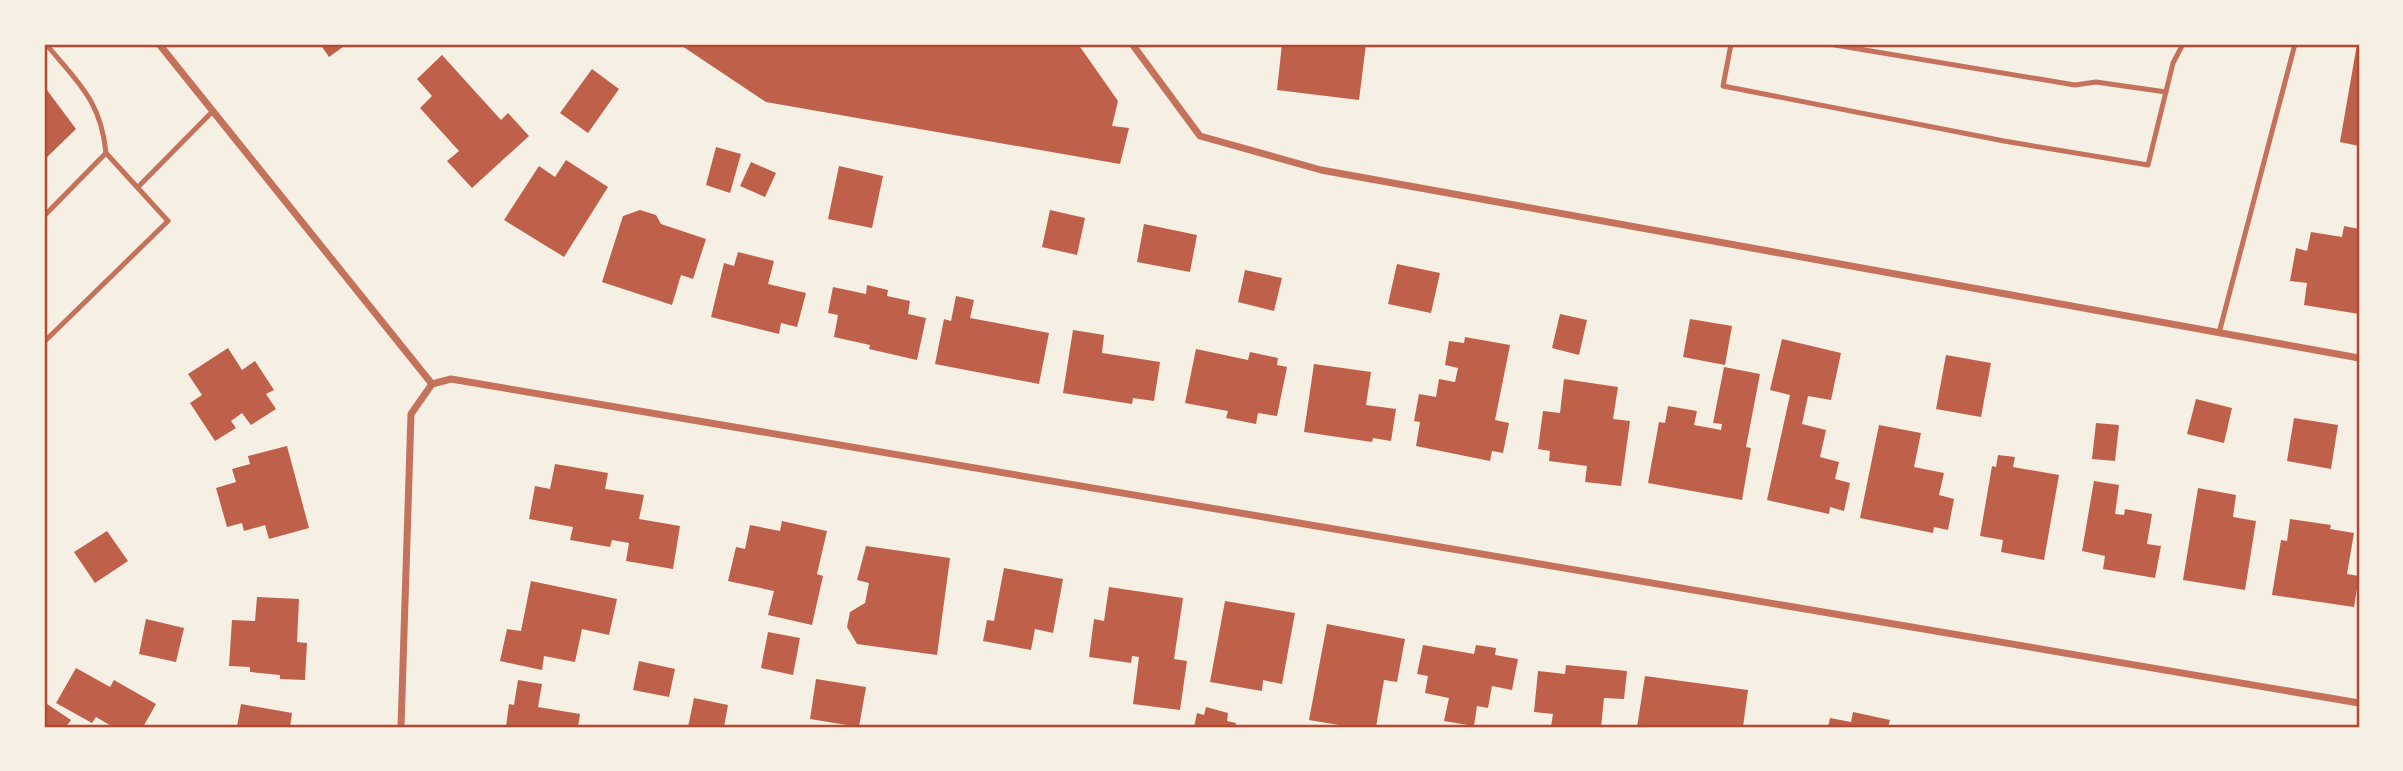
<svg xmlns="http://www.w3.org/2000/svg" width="2403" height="771" viewBox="0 0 2403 771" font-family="'IBM Plex Sans',sans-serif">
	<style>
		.building { fill: #bf614a }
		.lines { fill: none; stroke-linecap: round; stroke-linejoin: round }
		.service { stroke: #c5725c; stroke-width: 5 }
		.minor { stroke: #c5725c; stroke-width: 7 }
		.neatline { fill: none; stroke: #b5482f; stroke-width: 2.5 }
	</style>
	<rect width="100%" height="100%" fill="#f6efe4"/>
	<g class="building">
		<polygon points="320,44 347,44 329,57"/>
		<polygon points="679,44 1078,44 1118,101 1112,126 1129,128 1120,164 766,102"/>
		<polygon points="1282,44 1366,44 1359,100 1277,90"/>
		<polygon points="2357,44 2359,44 2359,146 2340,142"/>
		<polygon points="442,55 501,120 508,113 529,136 472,188 447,161 459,151 420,108 432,96 417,79"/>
		<polygon points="592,69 619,89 588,133 560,113"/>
		<polygon points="44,86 76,129 44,160"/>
		<polygon points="716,147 741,154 730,193 706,185"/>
		<polygon points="566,160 608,187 564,257 504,220 539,166 555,177"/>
		<polygon points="751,162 776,173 765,197 740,186"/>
		<polygon points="839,166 883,176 872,228 828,219"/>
		<polygon points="640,210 656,215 661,224 706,239 693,279 681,275 672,305 602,282 623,216"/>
		<polygon points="1050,210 1085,218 1077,255 1042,247"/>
		<polygon points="1144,224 1197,235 1190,272 1137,262"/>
		<polygon points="2344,226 2359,229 2359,314 2304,305 2307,283 2290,281 2296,248 2307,251 2311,232 2342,237"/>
		<polygon points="738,252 774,261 768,284 806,293 797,327 781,323 779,334 711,317 724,263 734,266"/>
		<polygon points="1397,264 1440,273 1431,313 1388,304"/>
		<polygon points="1245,270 1282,278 1274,311 1238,302"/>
		<polygon points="867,285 888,290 887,296 910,301 908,314 926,318 917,360 869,349 870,345 834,337 838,315 828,313 833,287 866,294"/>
		<polygon points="956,296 974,300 970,318 1049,333 1039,384 935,364 944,319 951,321"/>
		<polygon points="1560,314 1587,320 1579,355 1552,348"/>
		<polygon points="1690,319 1732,326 1725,365 1683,357"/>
		<polygon points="1073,330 1104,335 1102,353 1160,362 1154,401 1133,398 1132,404 1063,393"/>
		<polygon points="1465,337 1510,345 1495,420 1509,423 1503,453 1492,451 1490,461 1416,446 1420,422 1414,421 1419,394 1436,397 1439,379 1455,382 1458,368 1445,365 1449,341 1464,343"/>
		<polygon points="1782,339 1841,353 1831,400 1808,396 1802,424 1826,430 1820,457 1839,462 1835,479 1850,483 1844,511 1830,507 1829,514 1767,500 1790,395 1770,390"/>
		<polygon points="228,348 242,370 255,361 274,390 266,394 276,409 251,425 242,413 231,421 236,428 215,441 190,403 202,395 188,374"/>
		<polygon points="1196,349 1248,360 1250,352 1278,358 1277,365 1287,367 1277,416 1258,413 1256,424 1226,418 1228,411 1185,403"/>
		<polygon points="1946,355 1991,363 1981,417 1936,409"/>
		<polygon points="1314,364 1371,372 1366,405 1396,409 1391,441 1373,438 1372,442 1304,432"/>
		<polygon points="1724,367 1760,374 1746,447 1751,448 1742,500 1648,483 1659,422 1665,423 1668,406 1697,411 1694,425 1721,430 1722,424 1713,423"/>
		<polygon points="1564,379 1618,387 1613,419 1630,421 1621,486 1585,482 1587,466 1549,461 1550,451 1538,449 1543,411 1560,413"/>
		<polygon points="2196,399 2232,408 2224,443 2187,434"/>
		<polygon points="2294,418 2338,425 2331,469 2287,461"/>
		<polygon points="2096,423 2119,425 2115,461 2092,459"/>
		<polygon points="1879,425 1921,433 1914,467 1944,473 1939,495 1954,499 1948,530 1934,527 1933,533 1860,518"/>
		<polygon points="287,446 309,528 269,539 265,525 244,531 242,523 227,527 216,488 236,482 232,469 250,464 248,456"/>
		<polygon points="1998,455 2015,457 2013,467 2059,475 2044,560 2001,552 2003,540 1980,536 1992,466 1996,467"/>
		<polygon points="555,464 608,473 605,489 644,495 639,519 680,526 673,569 626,561 629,543 612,540 610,547 570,540 573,527 529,519 535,486 550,489"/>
		<polygon points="2094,481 2119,485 2115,514 2124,515 2125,509 2152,514 2147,544 2161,546 2155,578 2103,569 2105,556 2082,551"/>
		<polygon points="2198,488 2236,495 2233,517 2256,521 2245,590 2183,580"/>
		<polygon points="2290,519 2331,525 2330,529 2354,533 2347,574 2359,576 2354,607 2272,595 2281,540 2287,541"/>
		<polygon points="782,521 827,531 817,574 823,576 812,625 768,615 774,591 728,581 736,547 745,549 750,525 780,531"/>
		<polygon points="107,531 128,561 95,583 74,552"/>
		<polygon points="866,546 950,558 937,655 857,644 847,627 850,612 865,603 869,583 857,580"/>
		<polygon points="1004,568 1063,579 1053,633 1035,629 1031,650 983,641 987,620 994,621"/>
		<polygon points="531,581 617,599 609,635 582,629 575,662 544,656 542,670 500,661 507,629 521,631"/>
		<polygon points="1109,587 1183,598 1174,659 1187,661 1180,710 1133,704 1139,657 1132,656 1131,663 1089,657 1094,619 1104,621"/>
		<polygon points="257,597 299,599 297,642 307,643 305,680 280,679 280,675 250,672 250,667 229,666 232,620 255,621"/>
		<polygon points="1225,601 1295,613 1282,684 1263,680 1262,691 1210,682"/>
		<polygon points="146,619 184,628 176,662 139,654"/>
		<polygon points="1327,624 1405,639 1397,682 1384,680 1376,727 1351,727 1309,720"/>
		<polygon points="768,632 800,638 793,675 761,668"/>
		<polygon points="1423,645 1474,654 1476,645 1496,648 1495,655 1518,659 1512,690 1492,686 1488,708 1477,706 1474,726 1444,721 1449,698 1425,693 1428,676 1417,674"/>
		<polygon points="639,661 675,669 669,697 633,690"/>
		<polygon points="1566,665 1627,671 1624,699 1604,698 1601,727 1551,727 1553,714 1534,712 1538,671 1565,674"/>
		<polygon points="76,668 110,687 114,680 156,704 143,727 113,727 96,717 92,723 56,703"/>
		<polygon points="1645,676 1748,690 1743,727 1637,727"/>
		<polygon points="816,679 866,687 859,727 810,719"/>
		<polygon points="518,680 542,684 538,707 580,714 578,727 506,727 509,704 514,705"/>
		<polygon points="694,698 728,705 724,727 688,727"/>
		<polygon points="44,702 71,720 66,727 44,727"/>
		<polygon points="241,704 292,713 290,727 237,727"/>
		<polygon points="1206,707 1228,713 1227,721 1236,723 1235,727 1194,727 1197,713 1204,715"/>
		<polygon points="1853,712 1890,720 1888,727 1828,727 1830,718 1851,722"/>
	</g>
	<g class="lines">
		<g class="service">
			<path d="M46,44C77,82 101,100 106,153"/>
			<polyline points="1731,44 1723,86 2004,141 2148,165 2173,63 2183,44"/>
			<polyline points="1829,44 2075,85 2096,82 2166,92"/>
			<polyline points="138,187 213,111"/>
			<polyline points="44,216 106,153 168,221 44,342"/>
			<polyline points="2219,333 2295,44"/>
		</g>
		<g class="minor">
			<polyline points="159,44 432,384 451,379 2359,703"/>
			<polyline points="1132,44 1200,136 1321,170 2359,358"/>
			<polyline points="401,727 411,414 432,384"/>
		</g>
	</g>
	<rect width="2403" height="771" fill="none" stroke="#f6efe4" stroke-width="91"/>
	<rect x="46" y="46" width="2312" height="680" class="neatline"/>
</svg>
